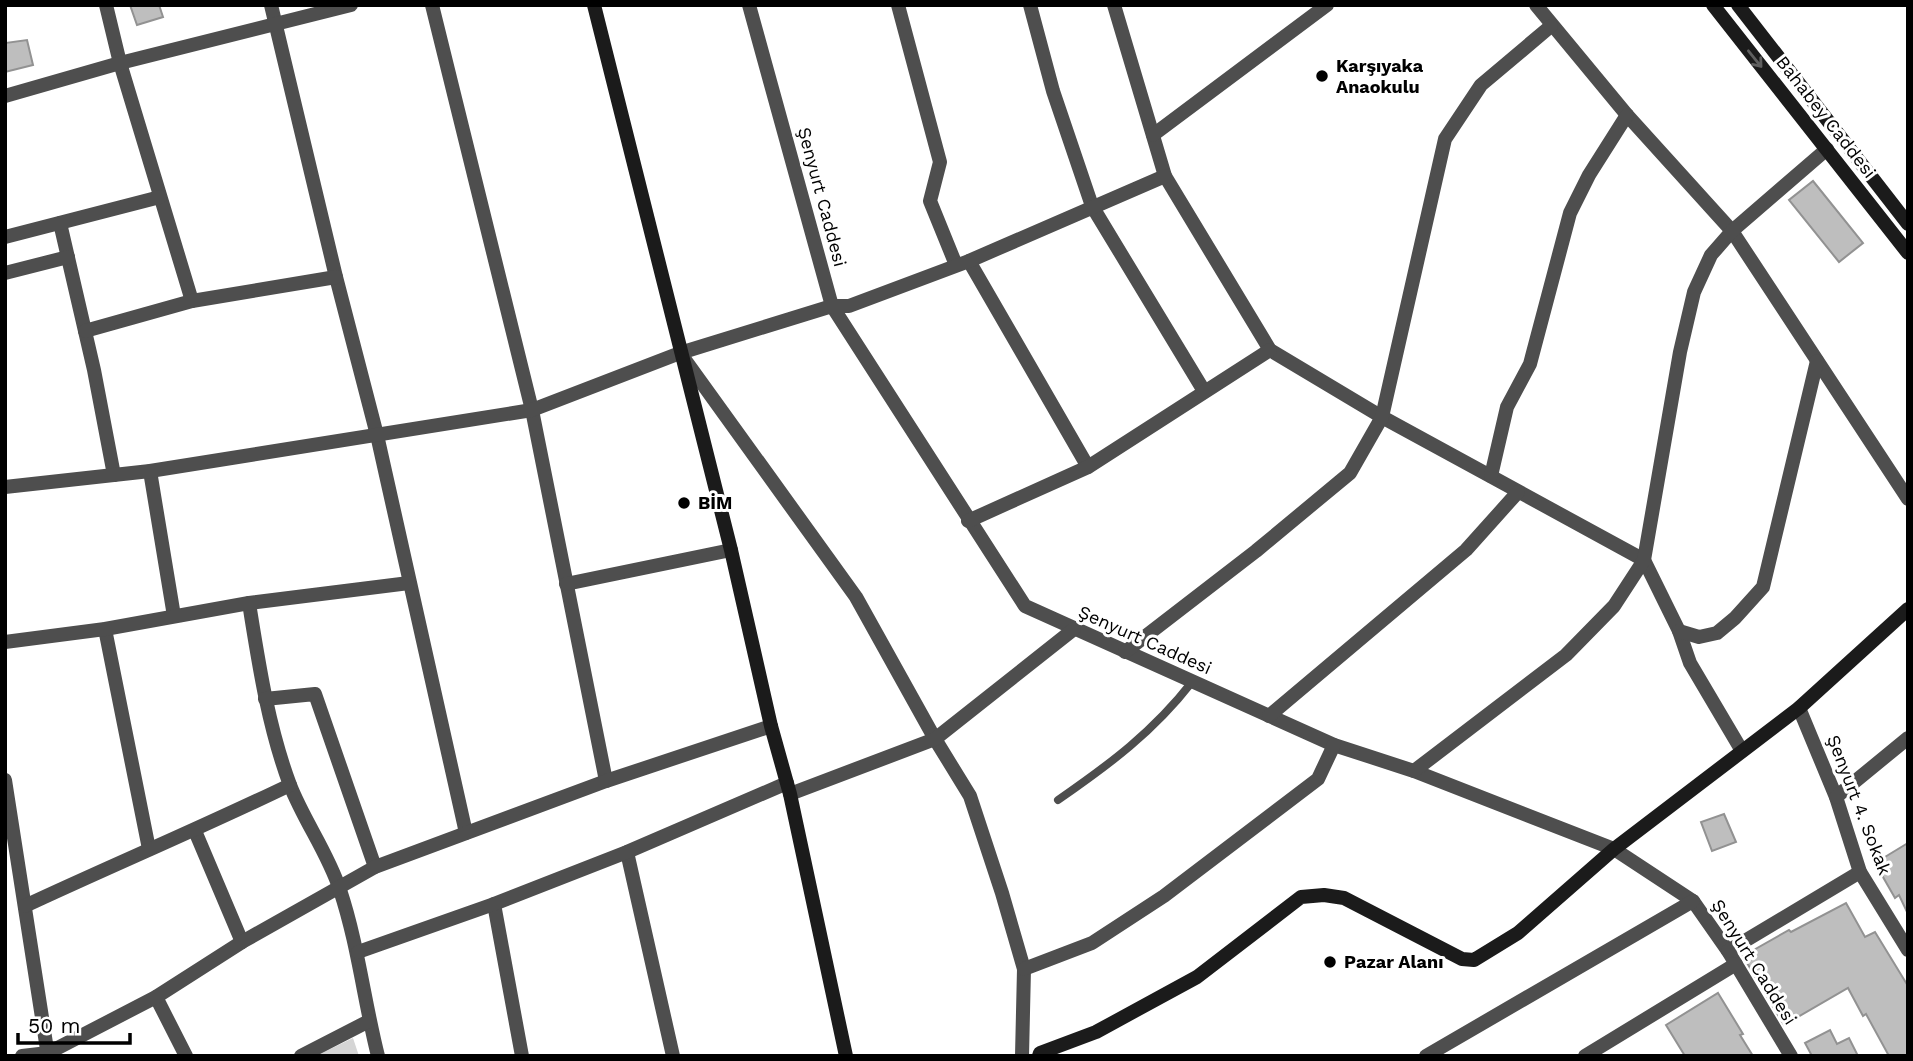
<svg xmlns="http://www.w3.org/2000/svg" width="1913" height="1061" viewBox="0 0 1913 1061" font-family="'Work Sans',sans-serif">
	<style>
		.green { fill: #d5d5d5 }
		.building { fill: #bebebe; stroke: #929292; stroke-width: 2 }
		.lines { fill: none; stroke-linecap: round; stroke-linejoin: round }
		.lane { stroke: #4e4e4e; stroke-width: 8 }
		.street { stroke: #4e4e4e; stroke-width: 14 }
		.secondary { stroke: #1b1b1b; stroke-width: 14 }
		.oneway { stroke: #5f5f5f }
		.poi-dot { fill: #000; stroke: #fff; stroke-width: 2.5 }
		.labels { text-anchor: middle; stroke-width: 6; stroke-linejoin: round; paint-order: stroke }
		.poi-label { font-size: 18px; font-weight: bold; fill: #000; stroke: #fff; text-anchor: start }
		.street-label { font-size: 18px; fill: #000; stroke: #fff }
	</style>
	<rect width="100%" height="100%" fill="#fff"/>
	<polygon class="green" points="353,1038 359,1056 316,1056"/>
	<g class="building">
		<polygon points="130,5 159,5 163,17 137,25"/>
		<polygon points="27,40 33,65 5,72 5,43"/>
		<polygon points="1813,181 1863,243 1839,262 1789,200"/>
		<polygon points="1724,814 1736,842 1712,851 1701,822"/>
		<polygon points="1908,843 1908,914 1899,895 1895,898 1875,863"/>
		<polygon points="1846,903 1865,937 1875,932 1908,986 1908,1056 1889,1056 1866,1014 1863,1016 1848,988 1784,1025 1743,956 1789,930 1791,932"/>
		<polygon points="1718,993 1743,1034 1740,1035 1753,1056 1685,1056 1666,1025"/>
		<polygon points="1830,1030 1837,1044 1849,1038 1858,1056 1812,1056 1805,1043"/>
	</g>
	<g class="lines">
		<path class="lane" d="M1058,800C1110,764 1153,732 1192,682"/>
		<g class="street">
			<polyline points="106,5 120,63 192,301"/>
			<polyline points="271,5 336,277 377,435 466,833"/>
			<polyline points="432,5 532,410 606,781"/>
			<polyline points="749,5 832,306 1025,606 1334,745 1414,771 1614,849 1693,901 1728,951 1791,1056"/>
			<polyline points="898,5 940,162 930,201 956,265"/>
			<polyline points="1030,5 1053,91 1092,206 1204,391"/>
			<polyline points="1114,5 1165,176 1270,350 1382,417 1644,560 1679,631 1690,663 1742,751"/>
			<polyline points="1536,5 1627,115 1732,231 1908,499"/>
			<polyline points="5,96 120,63 351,5"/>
			<polyline points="1153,135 1327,5"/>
			<polyline points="60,223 94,370 114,475"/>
			<polyline points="5,237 160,197"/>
			<polyline points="969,261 1088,467"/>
			<polyline points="5,273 68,257"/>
			<polyline points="85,331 192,301 336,277"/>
			<polyline points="683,357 856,597 935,739 970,796 1002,893 1024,969 1022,1056"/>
			<polyline points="150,471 174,616"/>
			<polyline points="1491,476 1507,407 1530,364 1570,213 1589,175 1627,115"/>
			<polyline points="5,487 150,471 532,410 680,353 832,306 849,306 969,261 1165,176"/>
			<polyline points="968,521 1088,467 1270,350"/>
			<polyline points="566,584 731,550"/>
			<path d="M249,603C259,665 268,726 290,785C304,821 328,853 340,890C358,944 364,1001 378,1056"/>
			<polyline points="105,629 149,849"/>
			<polyline points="1679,631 1699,637 1717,633 1735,618 1763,587 1817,361"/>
			<polyline points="5,642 105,629 249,603 409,583"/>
			<polyline points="1125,652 1256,551 1350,473 1382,417 1445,139 1481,85 1551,26"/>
			<polyline points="265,699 315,694 375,867"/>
			<polyline points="1799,708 1836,797 1860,872 1908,950"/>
			<polyline points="1269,716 1466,550 1518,492"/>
			<polyline points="1414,771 1566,655 1614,606 1644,560 1680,352 1694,292 1711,255 1732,231 1827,149"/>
			<polyline points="5,780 48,1056"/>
			<polyline points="790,794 935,739 1074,629"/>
			<polyline points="1836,797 1908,738"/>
			<polyline points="195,831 242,942"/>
			<polyline points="627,852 673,1056"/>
			<polyline points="494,904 522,1056"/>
			<path d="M25,906C113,865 203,827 290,785"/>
			<polyline points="1728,951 1860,872"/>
			<polyline points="358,952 494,904 627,852 787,783"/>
			<polyline points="1024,969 1092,943 1164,896 1318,779 1334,745"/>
			<polyline points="156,997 186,1056"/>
			<polyline points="22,1056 48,1053 156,997 242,942 375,867 606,781 771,726"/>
			<polyline points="301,1056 369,1021"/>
			<polyline points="1426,1056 1693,901"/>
			<polyline points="1585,1056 1736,964"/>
		</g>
		<g class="secondary">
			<polyline points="594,5 731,550 771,726 790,794 846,1056"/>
			<polyline points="1713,5 1908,253"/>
			<polyline points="1738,5 1908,224"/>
			<polyline points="1039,1056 1040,1053 1096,1032 1197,977 1301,897 1324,895 1344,898 1462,959 1474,960 1518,933 1614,849 1799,708 1908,609"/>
		</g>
	</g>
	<defs><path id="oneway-shaft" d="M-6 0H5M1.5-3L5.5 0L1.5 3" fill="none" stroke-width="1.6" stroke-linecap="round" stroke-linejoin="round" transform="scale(1.75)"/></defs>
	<use class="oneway" href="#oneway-shaft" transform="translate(1755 59) rotate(51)"/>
	<g class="poi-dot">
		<circle cx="1322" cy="76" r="7"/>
		<circle cx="684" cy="503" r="7"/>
		<circle cx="1330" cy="962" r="7"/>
	</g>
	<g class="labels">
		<g class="poi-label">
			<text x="1336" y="72">Karşıyaka<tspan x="1336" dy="21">Anaokulu</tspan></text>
			<text x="698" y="509">BİM</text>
			<text x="1344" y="968">Pazar Alanı</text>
		</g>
		<g class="street-label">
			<text transform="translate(1826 117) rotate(52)" y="6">Bahabey Caddesi</text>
			<text transform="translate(822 197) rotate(75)" y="6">Şenyurt Caddesi</text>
			<text transform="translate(1145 640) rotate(24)" y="6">Şenyurt Caddesi</text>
			<text transform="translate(1859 805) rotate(69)" y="6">Şenyurt 4. Sokak</text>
			<text transform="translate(1754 962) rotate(58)" y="6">Şenyurt Caddesi</text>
		</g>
	</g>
	<rect width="1913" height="1061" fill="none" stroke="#000000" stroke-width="14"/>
	<path d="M18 1033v10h112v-10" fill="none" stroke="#000000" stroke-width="3.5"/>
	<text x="28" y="1033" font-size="21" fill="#000000" stroke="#ffffff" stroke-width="5" paint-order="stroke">50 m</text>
</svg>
